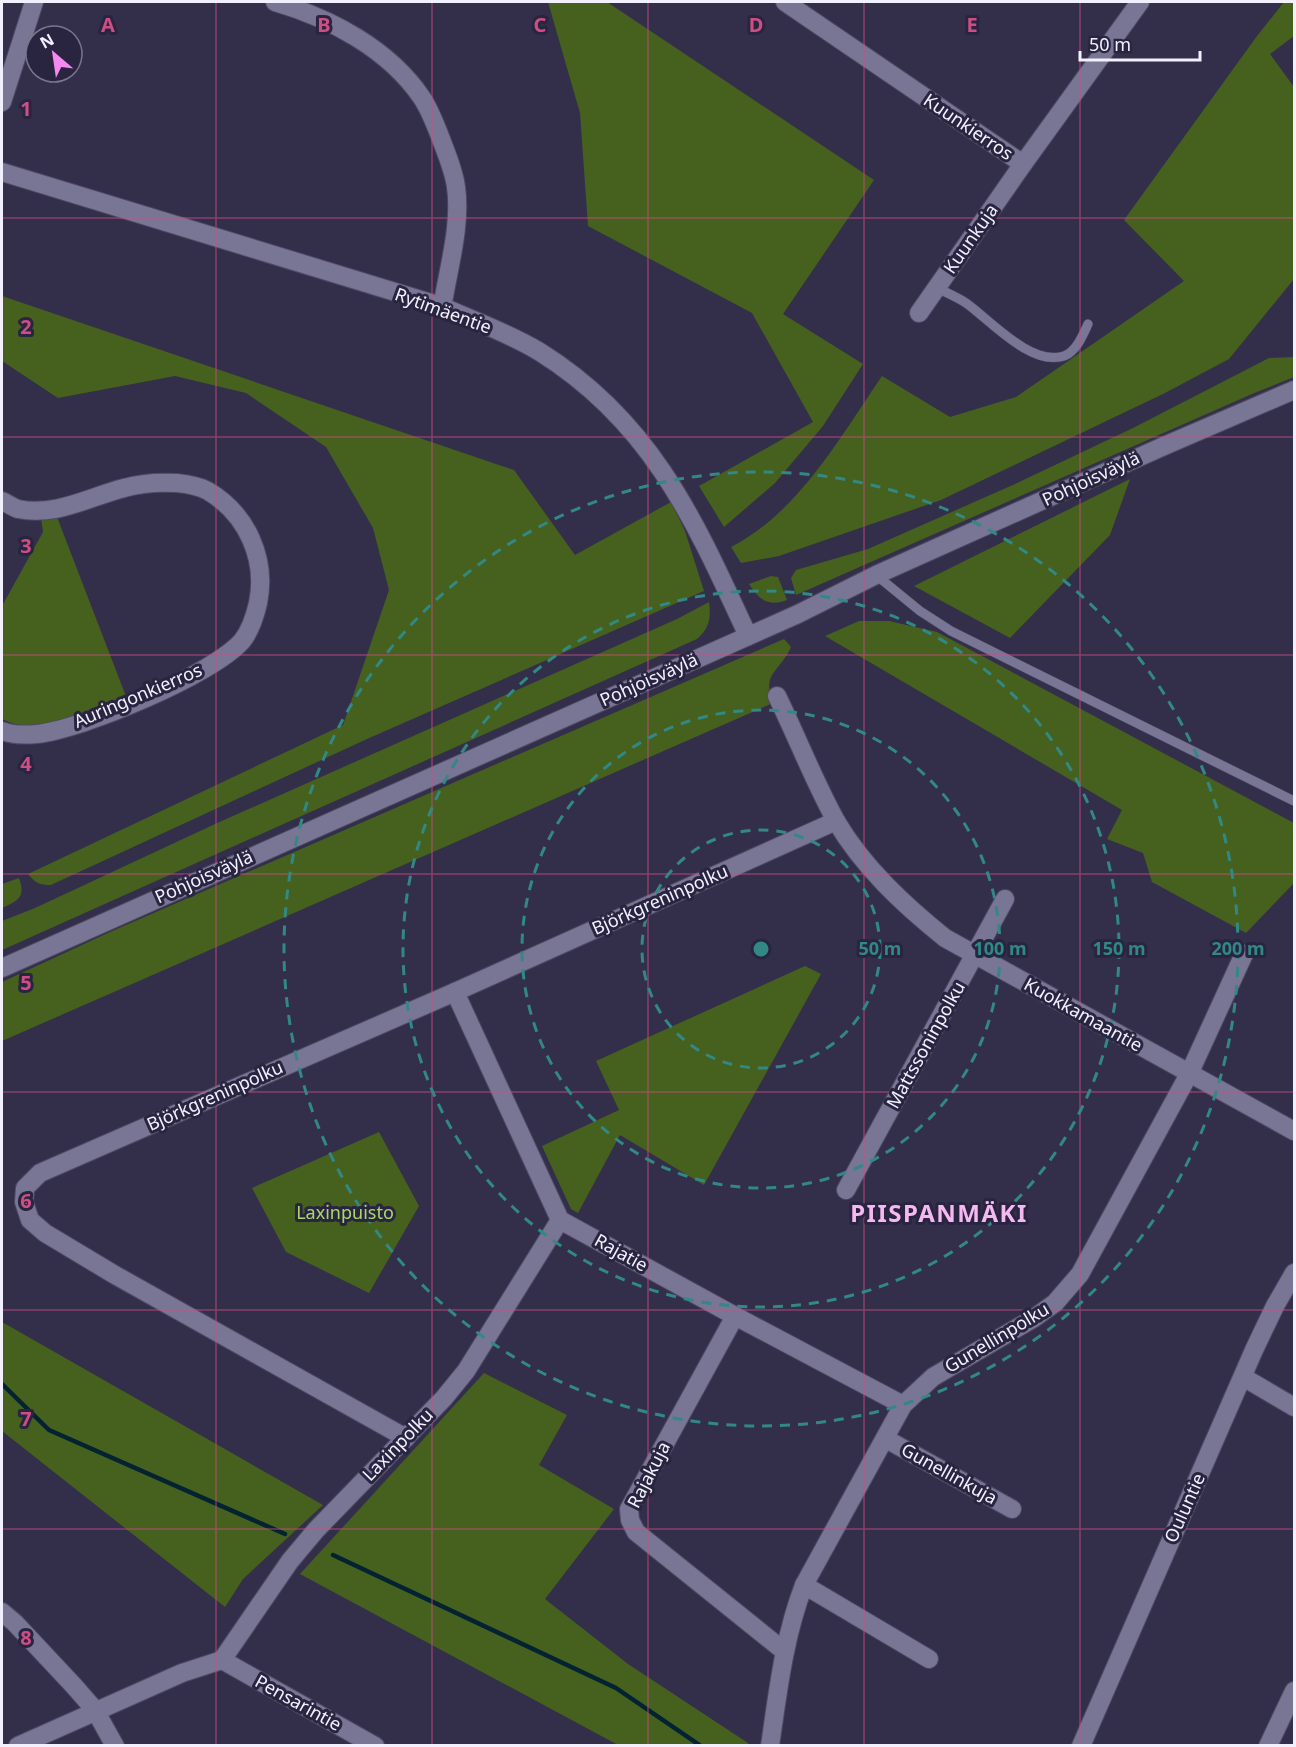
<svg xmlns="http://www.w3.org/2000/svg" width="1296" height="1747" viewBox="0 0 1296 1747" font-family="'Noto Sans',sans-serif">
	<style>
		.green { fill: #46601e }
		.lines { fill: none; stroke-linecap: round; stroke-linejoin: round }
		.stream { stroke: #032232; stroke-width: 4.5 }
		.service-casing { stroke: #4f4a62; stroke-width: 10 }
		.minor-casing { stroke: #4f4a62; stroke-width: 20 }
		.tertiary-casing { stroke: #4f4a62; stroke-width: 20 }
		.secondary-casing { stroke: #4f4a62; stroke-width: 20 }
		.service { stroke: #797595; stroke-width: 9 }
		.minor { stroke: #797595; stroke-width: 18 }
		.tertiary { stroke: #797595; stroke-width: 18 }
		.secondary { stroke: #797595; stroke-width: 18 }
		.grid { fill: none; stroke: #ce4e84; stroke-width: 1.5; stroke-opacity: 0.55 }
		.ring { fill: none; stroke: #318884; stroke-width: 3; stroke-dasharray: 10 8 }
		.labels { text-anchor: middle; stroke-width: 6; stroke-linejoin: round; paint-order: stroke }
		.street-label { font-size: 18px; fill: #f2f0ff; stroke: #292540 }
		.park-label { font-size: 18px; fill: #a9d868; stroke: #292540 }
		.district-label { font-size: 24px; font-weight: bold; letter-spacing: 1.5px; fill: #f5b8f0; stroke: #292540 }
		.grid-label { font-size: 20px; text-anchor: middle; font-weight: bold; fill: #ce4e84; stroke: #292540; stroke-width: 6; stroke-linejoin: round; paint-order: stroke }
		.centre { fill: #318884; stroke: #292540; stroke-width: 3 }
		.ring-label { font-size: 18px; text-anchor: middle; font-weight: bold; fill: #318884; stroke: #292540; stroke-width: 6; stroke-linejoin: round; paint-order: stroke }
	</style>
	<rect width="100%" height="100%" fill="#332f4b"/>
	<g class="green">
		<polygon points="548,2 607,2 874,180 783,314 863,364 823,426 775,483 724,527 699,486 813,422 752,313 588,226 580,113"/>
		<path d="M1284,2H1294V36L1270,54L1294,87V279L1229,359L1165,393L941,500L779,556L741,563L731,547C798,513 841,436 882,376L950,417L1016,397L1184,281L1124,220L1257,36Z"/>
		<path d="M2,296L514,470L575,555L671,502L685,531L704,591L367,739L51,885C40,885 35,883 28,874L343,725L389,590L373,528L326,447L246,393L175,376L58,398L2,361Z"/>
		<polygon points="1294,357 1294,377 1252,394 796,595 791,578 796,570 868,549 1015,484 1133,428 1269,358"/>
		<polygon points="1130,479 1110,535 1010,638 914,586"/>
		<path d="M57,517L127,699C90,714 41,739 2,719V606L43,532L41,518Z"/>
		<path d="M771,576L778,577L787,600C769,607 759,600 749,584Z"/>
		<path d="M709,602C711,617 710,628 697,639L2,950V921L35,908L215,824L677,619Z"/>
		<polygon points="859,621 889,621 937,632 1294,823 1294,883 1246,933 1152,882 1143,853 1107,839 1122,810 825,636"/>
		<path d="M784,639L791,647C780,672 761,673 773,703L2,1041V982L110,932Z"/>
		<path d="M19,878C26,897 18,901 2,908V884Z"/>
		<polygon points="805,966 821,974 704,1185 620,1135 578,1213 571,1209 542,1146 619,1110 596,1061"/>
		<polygon points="379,1132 419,1206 369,1293 286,1252 252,1188"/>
		<polygon points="2,1322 323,1505 243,1579 225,1607 2,1431"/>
		<polygon points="484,1373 567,1415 539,1465 614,1509 545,1599 628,1664 748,1743 748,1745 618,1745 300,1574"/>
	</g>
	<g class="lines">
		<g class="stream">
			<polyline points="2,1384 49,1430 285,1534"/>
			<polyline points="333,1555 616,1688 701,1746"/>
		</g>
		<defs>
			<g id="service">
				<path d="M937,288C947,293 957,297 966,303C989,319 1031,367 1064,356C1076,352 1083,335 1088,324"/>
				<polyline points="876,575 920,611 951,631 1294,801"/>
			</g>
			<g id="minor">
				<path d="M275,2C330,18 389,49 422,98C430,110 436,126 441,139C447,155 454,171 456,187C461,223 450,262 444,297L441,306"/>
				<polyline points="785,2 1023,164"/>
				<polyline points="2,102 34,2"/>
				<polyline points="919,313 1023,164 1140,2"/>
				<path d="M2,501C7,503 12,507 18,509C55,517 89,497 124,488C141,483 159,482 177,483C187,484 199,486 208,491C247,514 267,559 258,603C255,616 251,630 242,641C212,675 83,729 37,734C26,735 12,735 2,731"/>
				<path d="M777,696C797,737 814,781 836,821C863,867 904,905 945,938L1294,1131"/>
				<polyline points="455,992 560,1220 735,1316 903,1405"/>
				<polyline points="846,1190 1005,899"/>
				<polyline points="735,1316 629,1509 630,1520 636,1532 784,1651"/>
				<polyline points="1243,1377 1294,1407"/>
				<polyline points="406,1438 115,1275 45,1233 30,1220 24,1202 25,1188 40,1173 455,992 836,821"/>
				<polyline points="886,1439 1012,1509"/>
				<polyline points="804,1585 929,1659"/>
				<polyline points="2,1612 15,1623 74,1686 95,1710 115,1746"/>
				<polyline points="222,1660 290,1561 316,1530 444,1398 466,1371 560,1220"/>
				<polyline points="222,1660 375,1746"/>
				<polyline points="18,1746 182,1673 222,1660"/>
				<path d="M770,1746C778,1691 784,1637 804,1585L903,1405L933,1377L1034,1318L1055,1303L1080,1274L1189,1074L1244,954"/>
				<polyline points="1268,1746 1294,1691"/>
			</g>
			<path id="tertiary" d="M2,172L441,306C474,321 509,333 540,352C652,422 695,521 748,636"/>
			<g id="secondary">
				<polyline points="2,968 798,614 876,575 1164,446 1294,390"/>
				<polyline points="1081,1746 1254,1350 1275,1306 1294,1273"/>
			</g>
		</defs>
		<use href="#service" class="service-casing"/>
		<use href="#minor" class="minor-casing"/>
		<use href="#tertiary" class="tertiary-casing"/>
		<use href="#secondary" class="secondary-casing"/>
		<use href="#service" class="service"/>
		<use href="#minor" class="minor"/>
		<use href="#tertiary" class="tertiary"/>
		<use href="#secondary" class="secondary"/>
	</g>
	<path class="grid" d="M216,2V1746M432,2V1746M648,2V1746M864,2V1746M1080,2V1746M2,218H1294M2,437H1294M2,655H1294M2,874H1294M2,1092H1294M2,1310H1294M2,1529H1294"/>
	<g class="ring">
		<circle cx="761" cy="949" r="119"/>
		<circle cx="761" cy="949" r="239"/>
		<circle cx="761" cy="949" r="358"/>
		<circle cx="761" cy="949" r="477"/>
	</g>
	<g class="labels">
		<g class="street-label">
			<text transform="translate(968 127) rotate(34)" y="6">Kuunkierros</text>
			<text transform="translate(971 239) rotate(-55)" y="6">Kuunkuja</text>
			<text transform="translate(443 311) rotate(20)" y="6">Rytimäentie</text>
			<text transform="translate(1091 479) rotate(-25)" y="6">Pohjoisväylä</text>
			<text transform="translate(649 680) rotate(-24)" y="6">Pohjoisväylä</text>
			<text transform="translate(138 696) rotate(-23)" y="6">Auringonkierros</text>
			<text transform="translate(204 877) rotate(-24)" y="6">Pohjoisväylä</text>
			<text transform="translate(660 900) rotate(-24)" y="6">Björkgreninpolku</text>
			<text transform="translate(1083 1015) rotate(29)" y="6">Kuokkamaantie</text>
			<text transform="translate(926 1045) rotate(-61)" y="6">Mattssoninpolku</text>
			<text transform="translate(215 1096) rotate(-24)" y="6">Björkgreninpolku</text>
			<text transform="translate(621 1253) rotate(29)" y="6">Rajatie</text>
			<text transform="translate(997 1338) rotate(-31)" y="6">Gunellinpolku</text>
			<text transform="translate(398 1445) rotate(-46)" y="6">Laxinpolku</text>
			<text transform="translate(949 1474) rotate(29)" y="6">Gunellinkuja</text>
			<text transform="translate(649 1475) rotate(-63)" y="6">Rajakuja</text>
			<text transform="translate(1185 1508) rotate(-66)" y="6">Ouluntie</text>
			<text transform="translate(298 1703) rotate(29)" y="6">Pensarintie</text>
		</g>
		<g class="park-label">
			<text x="345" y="1219">Laxinpuisto</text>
		</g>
		<g class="district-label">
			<text x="939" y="1222">PIISPANMÄKI</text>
		</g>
	</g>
	<g class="grid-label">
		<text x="108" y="32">A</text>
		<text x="324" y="32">B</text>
		<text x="540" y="32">C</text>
		<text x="756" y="32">D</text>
		<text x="972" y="32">E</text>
		<text x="26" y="116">1</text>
		<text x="26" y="334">2</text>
		<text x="26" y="553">3</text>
		<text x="26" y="771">4</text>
		<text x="26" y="990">5</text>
		<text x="26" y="1208">6</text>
		<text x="26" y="1426">7</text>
		<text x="26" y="1645">8</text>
	</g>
	<circle cx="761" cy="949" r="9" class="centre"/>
	<g class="ring-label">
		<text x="880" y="955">50 m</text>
		<text x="1000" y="955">100 m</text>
		<text x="1119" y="955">150 m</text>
		<text x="1238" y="955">200 m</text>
	</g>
	<rect width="1296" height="1747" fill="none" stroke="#f2f0ff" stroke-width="6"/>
	<g transform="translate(54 54) rotate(331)"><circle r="28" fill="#292540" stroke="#79768c" stroke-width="1.5"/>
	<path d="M0-4.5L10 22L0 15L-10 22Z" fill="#f589ef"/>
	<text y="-9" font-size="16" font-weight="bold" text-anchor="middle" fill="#f2f0ff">N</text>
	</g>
	<path d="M1080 51v9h120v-9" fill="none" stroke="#f2f0ff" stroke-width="3"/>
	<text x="1089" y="51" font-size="18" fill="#f2f0ff" stroke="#292540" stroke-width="4.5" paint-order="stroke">50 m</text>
</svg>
